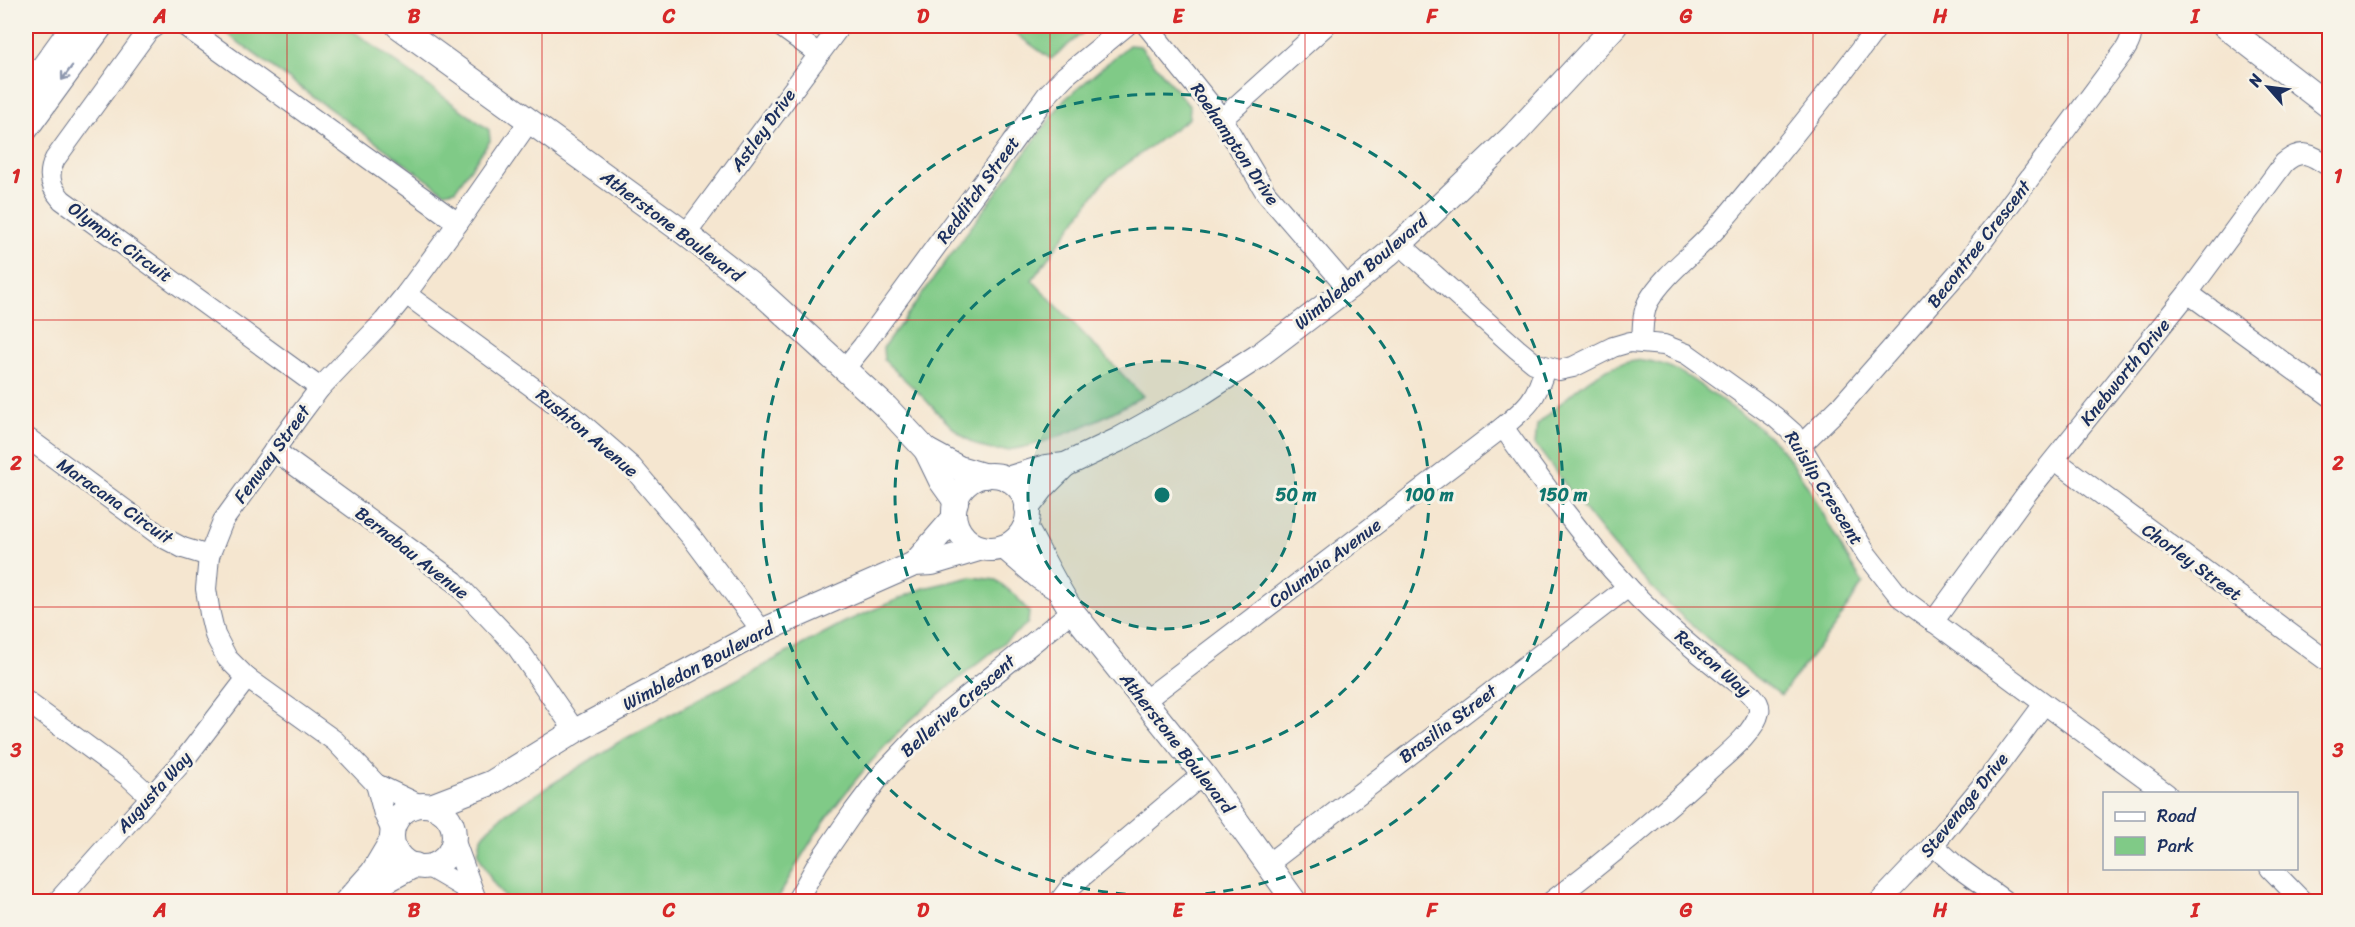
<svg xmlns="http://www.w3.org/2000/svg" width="2355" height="927" viewBox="0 0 2355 927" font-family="Sriracha,sans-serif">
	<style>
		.green { fill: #80ca87; stroke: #4e7c72; stroke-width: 1.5 }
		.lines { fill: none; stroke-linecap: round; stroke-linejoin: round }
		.minor-casing { stroke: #676f86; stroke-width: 22 }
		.tertiary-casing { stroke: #676f86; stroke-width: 26 }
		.minor { stroke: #fff; stroke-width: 20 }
		.tertiary { stroke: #fff; stroke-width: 24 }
		.oneway { stroke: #8d97ae }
		.grid { fill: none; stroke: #d62828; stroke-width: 1.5; stroke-opacity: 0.55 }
		.ring { fill: none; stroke: #0f766e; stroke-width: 3; stroke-dasharray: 10 8 }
		.labels { text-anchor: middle; stroke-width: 6; stroke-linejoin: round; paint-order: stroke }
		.street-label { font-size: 18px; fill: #1b2f5e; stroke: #f7f3e8 }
		.centre { fill: #0f766e; stroke: #f7f3e8; stroke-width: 3 }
		.ring-label { font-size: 18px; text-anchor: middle; font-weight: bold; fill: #0f766e; stroke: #f7f3e8; stroke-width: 6; stroke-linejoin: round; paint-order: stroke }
		.neatline { fill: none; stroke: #d62828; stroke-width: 2 }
		.grid-label { font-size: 20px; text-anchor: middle; font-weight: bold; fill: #d62828 }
	</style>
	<rect width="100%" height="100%" fill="#f7f3e8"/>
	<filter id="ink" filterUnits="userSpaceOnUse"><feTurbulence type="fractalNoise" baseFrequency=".0167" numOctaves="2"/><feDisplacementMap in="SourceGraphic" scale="12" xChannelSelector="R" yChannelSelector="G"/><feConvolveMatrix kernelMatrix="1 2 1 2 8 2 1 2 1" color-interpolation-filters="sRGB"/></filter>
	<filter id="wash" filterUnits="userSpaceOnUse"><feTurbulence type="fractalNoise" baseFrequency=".008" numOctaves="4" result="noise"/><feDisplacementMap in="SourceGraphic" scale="24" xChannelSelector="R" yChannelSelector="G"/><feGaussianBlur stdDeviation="1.35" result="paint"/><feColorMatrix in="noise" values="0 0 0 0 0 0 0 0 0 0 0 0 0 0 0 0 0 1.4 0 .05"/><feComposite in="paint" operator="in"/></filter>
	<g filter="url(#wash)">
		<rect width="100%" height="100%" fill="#f5e6d0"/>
		<g class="green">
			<polygon points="216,26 346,26 489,130 490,141 455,190 444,192"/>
			<polygon points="1005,26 1091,26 1051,59"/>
			<path d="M1129,45L1140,46L1190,107L1189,118L1105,180L1032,280L1143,396C1110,415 1020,461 984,448C961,440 940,415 924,398C911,385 897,373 884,360L883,348L1063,101Z"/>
			<path d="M1642,360C1672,363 1692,379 1715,396C1738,412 1764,428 1782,450C1815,490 1834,540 1863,583L1835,626L1781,695C1728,658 1679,617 1635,570C1599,531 1567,487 1535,444L1537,425C1570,396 1596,363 1642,360Z"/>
			<path d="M971,577L996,580L1016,596L1029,612L1028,623C982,661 931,698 889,742C845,789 806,843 777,901H507L492,881L478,854L481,839L488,829L506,813L619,742L845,622L924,588Z"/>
		</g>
	</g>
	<g filter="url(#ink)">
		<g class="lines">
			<defs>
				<g id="minor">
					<path d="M155,26L148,31L55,159C47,175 50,187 62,200L320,388"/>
					<polyline points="185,26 458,223"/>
					<polyline points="780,26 819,54"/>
					<polyline points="1147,26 1222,119 1266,193 1348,288"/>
					<polyline points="1222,119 1325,26"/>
					<polyline points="686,234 840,26"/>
					<polyline points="1400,244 1517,349 1534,363 1559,370 1573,367 1613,347 1630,342 1664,345 1687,354 1775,417 1793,433 1867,555 1900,597 2167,794"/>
					<polyline points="2188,293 2330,396"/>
					<polyline points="406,294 580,422 632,467 693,539 762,631"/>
					<path d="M1642,342C1643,329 1642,314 1648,302C1665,273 1694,254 1716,229C1772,163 1827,95 1878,26"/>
					<polyline points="845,368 863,346 1047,95 1065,76 1126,26"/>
					<path d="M1503,427C1542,482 1582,538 1628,587C1665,627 1707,661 1750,693C1755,699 1761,704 1759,712C1755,733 1723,757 1708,771C1658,817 1606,860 1551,902"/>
					<polyline points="26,437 162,537 183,548 209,556"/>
					<path d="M1801,445L1839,408L1964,266L2125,50C2130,42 2133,35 2130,26"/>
					<polyline points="274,450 454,581 517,647 575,731"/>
					<polyline points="2055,460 2330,663"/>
					<path d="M1933,622L2027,493L2188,293L2284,163C2302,147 2312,155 2330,167"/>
					<polyline points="26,701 128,776 151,797"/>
					<path d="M1144,701L1503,427C1527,407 1537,399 1545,367"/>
					<polyline points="376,784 384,814 392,831"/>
					<polyline points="420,805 376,784 335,741 247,678 227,658 215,635 210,614 206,589 209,556 223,521 299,416 320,388 384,321 406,294 458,223 530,120"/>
					<polyline points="454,839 475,897"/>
					<polyline points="1933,845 1955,865 2006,902"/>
					<polyline points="1269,863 1628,587"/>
					<polyline points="427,866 463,887 479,902"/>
					<polyline points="2270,868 2303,902"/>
					<polyline points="57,902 184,760 247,678"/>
					<polyline points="796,902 818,863 854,811 882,774 917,737 1072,611"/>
					<polyline points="1059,902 1071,886 1203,774"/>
					<polyline points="1879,902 1933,845 1995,770 2044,704"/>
				</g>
				<g id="tertiary">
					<polyline points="398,26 686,234 759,291 886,407 926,450 941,481 956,502"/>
					<polyline points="2225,26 2330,107"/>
					<polyline points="26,91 73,26"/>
					<polyline points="26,129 101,26"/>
					<polyline points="926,450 959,468 986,476"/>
					<circle cx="991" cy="512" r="37"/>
					<polyline points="1007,479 1046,467 1065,465 1118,440 1197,396 1257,357 1348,288 1400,244 1513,136 1615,26"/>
					<polyline points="1027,508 1044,486 1065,465"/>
					<path d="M1025,527C1041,555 1054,584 1072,611L1203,774L1295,902"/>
					<polyline points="1004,547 1039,577 1055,587"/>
					<polyline points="914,564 954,518"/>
					<circle cx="423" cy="836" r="31"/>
					<polyline points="431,806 491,783 575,731 762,631 914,564 932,563 982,548"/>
					<polyline points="357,892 382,883 415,865"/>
					<polyline points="346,902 373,872 392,840"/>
				</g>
			</defs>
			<use href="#minor" class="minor-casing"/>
			<use href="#tertiary" class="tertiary-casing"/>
			<use href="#minor" class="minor"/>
			<use href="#tertiary" class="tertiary"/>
		</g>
		<defs><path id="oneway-shaft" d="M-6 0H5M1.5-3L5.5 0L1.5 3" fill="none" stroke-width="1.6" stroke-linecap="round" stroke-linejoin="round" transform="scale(1.5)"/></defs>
		<use class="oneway" href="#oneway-shaft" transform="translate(67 73) rotate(126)"/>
	</g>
	<path class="grid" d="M287,26V902M542,26V902M796,26V902M1050,26V902M1305,26V902M1559,26V902M1813,26V902M2068,26V902M26,320H2330M26,607H2330"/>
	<circle cx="1162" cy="495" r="134" fill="#0f766e" fill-opacity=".12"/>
	<g class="ring">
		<circle cx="1162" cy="495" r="134"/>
		<circle cx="1162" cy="495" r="267"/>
		<circle cx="1162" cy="495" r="401"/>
	</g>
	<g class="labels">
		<g class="street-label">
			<text transform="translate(763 130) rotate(-54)" y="6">Astley Drive</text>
			<text transform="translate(1235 144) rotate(56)" y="6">Roehampton Drive</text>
			<text transform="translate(978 190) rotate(-54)" y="6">Redditch Street</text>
			<text transform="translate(672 226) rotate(37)" y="6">Atherstone Boulevard</text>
			<text transform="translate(120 242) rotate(36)" y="6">Olympic Circuit</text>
			<text transform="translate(1979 244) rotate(-52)" y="6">Becontree Crescent</text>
			<text transform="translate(1361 272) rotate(-40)" y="6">Wimbledon Boulevard</text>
			<text transform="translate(2125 372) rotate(-51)" y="6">Knebworth Drive</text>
			<text transform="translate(587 433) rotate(40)" y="6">Rushton Avenue</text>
			<text transform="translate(272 454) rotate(-54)" y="6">Fenway Street</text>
			<text transform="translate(1824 488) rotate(58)" y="6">Ruislip Crescent</text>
			<text transform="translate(115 501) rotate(35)" y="6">Maracana Circuit</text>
			<text transform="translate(412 553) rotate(38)" y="6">Bernabau Avenue</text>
			<text transform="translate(2192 562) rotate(36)" y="6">Chorley Street</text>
			<text transform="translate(1325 563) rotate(-37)" y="6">Columbia Avenue</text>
			<text transform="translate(1713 663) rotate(40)" y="6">Reston Way</text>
			<text transform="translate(698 666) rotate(-28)" y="6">Wimbledon Boulevard</text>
			<text transform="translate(958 706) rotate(-41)" y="6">Bellerive Crescent</text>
			<text transform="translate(1448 724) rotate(-37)" y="6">Brasilia Street</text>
			<text transform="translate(1177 743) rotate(52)" y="6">Atherstone Boulevard</text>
			<text transform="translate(154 792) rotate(-48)" y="6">Augusta Way</text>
			<text transform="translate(1964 805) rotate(-51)" y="6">Stevenage Drive</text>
		</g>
	</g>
	<circle cx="1162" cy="495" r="9" class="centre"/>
	<g class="ring-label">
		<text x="1296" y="501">50 m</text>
		<text x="1429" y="501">100 m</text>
		<text x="1563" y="501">150 m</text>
	</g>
	<rect width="2355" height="927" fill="none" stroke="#f7f3e8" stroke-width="66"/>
	<rect x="2103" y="792" width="195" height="78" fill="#f7f3e8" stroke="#9fa5b1" stroke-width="1.5"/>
	<rect x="2115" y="812" width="30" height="9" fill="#ffffff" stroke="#9fa5b1" stroke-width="1.5"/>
	<text x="2157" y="822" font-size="18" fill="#1b2f5e">Road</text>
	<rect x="2115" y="837" width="30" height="18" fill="#80ca87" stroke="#9fa5b1" stroke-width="1.5"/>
	<text x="2157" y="852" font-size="18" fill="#1b2f5e">Park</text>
	<g transform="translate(2268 87) rotate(298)" stroke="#f7f3e8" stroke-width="4.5" paint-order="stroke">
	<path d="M0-4.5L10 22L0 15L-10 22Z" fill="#1b2f5e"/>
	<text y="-9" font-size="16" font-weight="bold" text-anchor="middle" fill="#1b2f5e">N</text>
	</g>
	<rect x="33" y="33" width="2289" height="861" class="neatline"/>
	<g class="grid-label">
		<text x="160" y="23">A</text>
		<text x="414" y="23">B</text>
		<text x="669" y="23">C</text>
		<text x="923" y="23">D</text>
		<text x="1178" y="23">E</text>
		<text x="1432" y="23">F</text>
		<text x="1686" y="23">G</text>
		<text x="1940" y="23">H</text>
		<text x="2195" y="23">I</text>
		<text x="16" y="183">1</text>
		<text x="2338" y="183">1</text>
		<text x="16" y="470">2</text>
		<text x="2338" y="470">2</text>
		<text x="16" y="757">3</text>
		<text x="2338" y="757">3</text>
		<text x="160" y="917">A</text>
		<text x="414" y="917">B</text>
		<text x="669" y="917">C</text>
		<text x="923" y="917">D</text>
		<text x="1178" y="917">E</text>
		<text x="1432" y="917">F</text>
		<text x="1686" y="917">G</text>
		<text x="1940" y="917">H</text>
		<text x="2195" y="917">I</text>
	</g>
</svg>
